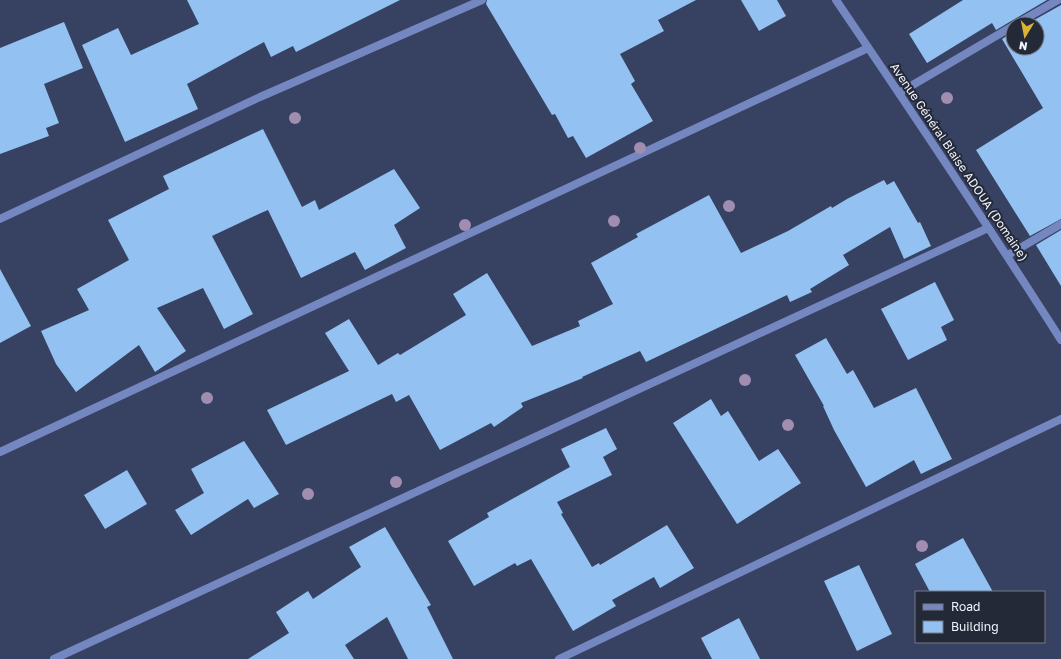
<svg xmlns="http://www.w3.org/2000/svg" width="1061" height="659" viewBox="0 0 1061 659" font-family="'Golos Text',sans-serif">
	<style>
		.building { fill: #93c1f2 }
		.lines { fill: none; stroke-linecap: round; stroke-linejoin: round }
		.street { stroke: #7487c1; stroke-width: 8 }
		.tree { fill: #a08db0 }
		.labels { text-anchor: middle; stroke-width: 4; stroke-linejoin: round; paint-order: stroke }
		.street-label { font-size: 12px; fill: #f1f4fc; stroke: #242938 }
	</style>
	<rect width="100%" height="100%" fill="#374161"/>
	<g class="building">
		<polygon points="187,0 400,0 296,52 293,46 271,57 264,42 187,84 198,109 125,142 82,45 118,28 131,55 199,24"/>
		<polygon points="487,0 696,0 658,20 664,31 620,54 635,81 631,84 653,121 586,158 573,136 568,138 555,114 552,115 486,4"/>
		<polygon points="741,0 777,0 786,16 759,31"/>
		<polygon points="963,0 1047,0 996,30 992,23 927,63 909,34"/>
		<polygon points="1061,5 1061,219 1030,236 976,150 1043,108 1002,39 1013,32 1013,48 1037,48 1037,24 1027,24"/>
		<polygon points="64,22 83,68 44,84 59,123 46,128 49,136 0,154 0,48"/>
		<polygon points="263,129 302,207 315,200 319,210 394,169 420,208 394,225 406,248 365,270 355,252 301,278 268,210 261,213 212,236 253,314 224,329 203,288 157,308 186,351 155,372 139,345 76,392 56,364 41,331 89,310 77,289 129,260 108,220 169,189 163,176"/>
		<polygon points="884,180 887,185 894,181 918,223 920,222 931,246 904,259 890,227 843,255 849,265 810,289 812,292 790,302 787,295 646,362 640,351 582,377 583,378 521,403 523,407 494,427 491,423 440,450 409,395 396,402 392,394 286,445 267,410 349,371 325,333 349,319 378,365 398,353 400,355 466,315 453,294 487,273 532,346 580,326 578,321 613,304 591,263 638,237 636,234 709,195 741,253 788,231 831,206 832,208 847,199"/>
		<polygon points="1061,230 1061,286 1036,245"/>
		<polygon points="0,269 31,326 0,343"/>
		<polygon points="935,282 954,320 941,327 947,340 908,360 881,309"/>
		<polygon points="826,338 847,374 853,370 874,408 916,388 952,459 921,474 914,460 866,487 834,430 823,406 824,406 795,355"/>
		<polygon points="711,399 721,416 728,411 759,461 778,449 801,483 737,524 673,423"/>
		<polygon points="606,428 617,449 603,457 612,475 557,502 563,513 561,514 592,567 599,563 600,565 667,525 694,568 660,588 654,577 612,600 616,606 573,631 531,559 517,566 515,563 474,586 448,541 489,517 487,513 570,467 561,449"/>
		<polygon points="244,441 279,494 254,508 248,499 191,535 175,510 204,493 191,469"/>
		<polygon points="127,470 147,504 105,529 84,495"/>
		<polygon points="385,527 431,605 427,607 453,659 408,659 387,617 345,645 354,659 248,659 289,633 276,612 308,591 313,599 361,567 349,547"/>
		<polygon points="963,538 993,592 930,592 915,564"/>
		<polygon points="859,565 892,634 857,651 824,581"/>
		<polygon points="739,618 760,659 712,659 701,638"/>
	</g>
	<g class="lines">
		<g class="street">
			<path d="M836,0C912,112 988,225 1061,340"/>
			<polyline points="1016,24 1058,0"/>
			<polyline points="899,93 1013,26"/>
			<polyline points="0,219 260,97 482,0"/>
			<polyline points="1008,255 1061,224"/>
			<polyline points="0,452 868,48"/>
			<polyline points="54,659 988,228"/>
			<polyline points="559,659 1061,419"/>
		</g>
	</g>
	<g class="tree">
		<circle cx="947" cy="98" r="6"/>
		<circle cx="295" cy="118" r="6"/>
		<circle cx="640" cy="148" r="6"/>
		<circle cx="729" cy="206" r="6"/>
		<circle cx="614" cy="221" r="6"/>
		<circle cx="465" cy="225" r="6"/>
		<circle cx="745" cy="380" r="6"/>
		<circle cx="207" cy="398" r="6"/>
		<circle cx="788" cy="425" r="6"/>
		<circle cx="396" cy="482" r="6"/>
		<circle cx="308" cy="494" r="6"/>
		<circle cx="922" cy="546" r="6"/>
	</g>
	<g class="labels">
		<g class="street-label">
			<text transform="translate(959 162) rotate(56)" y="4">Avenue Général Blaise ADOUA (Domaine)</text>
		</g>
	</g>
	<rect x="915" y="591" width="130" height="52" fill="#242938" stroke="#767a86"/>
	<rect x="923" y="604" width="20" height="6" fill="#7487c1" stroke="#767a86"/>
	<text x="951" y="611" font-size="12" fill="#f1f4fc">Road</text>
	<rect x="923" y="621" width="20" height="12" fill="#93c1f2" stroke="#767a86"/>
	<text x="951" y="631" font-size="12" fill="#f1f4fc">Building</text>
	<g transform="translate(1025 36) rotate(190)"><circle r="19" fill="#242938" stroke="#767a86"/>
	<path d="M0-3L7 15L0 10L-7 15Z" fill="#dbb233"/>
	<text y="-6" font-size="11" font-weight="bold" text-anchor="middle" fill="#f1f4fc">N</text>
	</g>
</svg>
